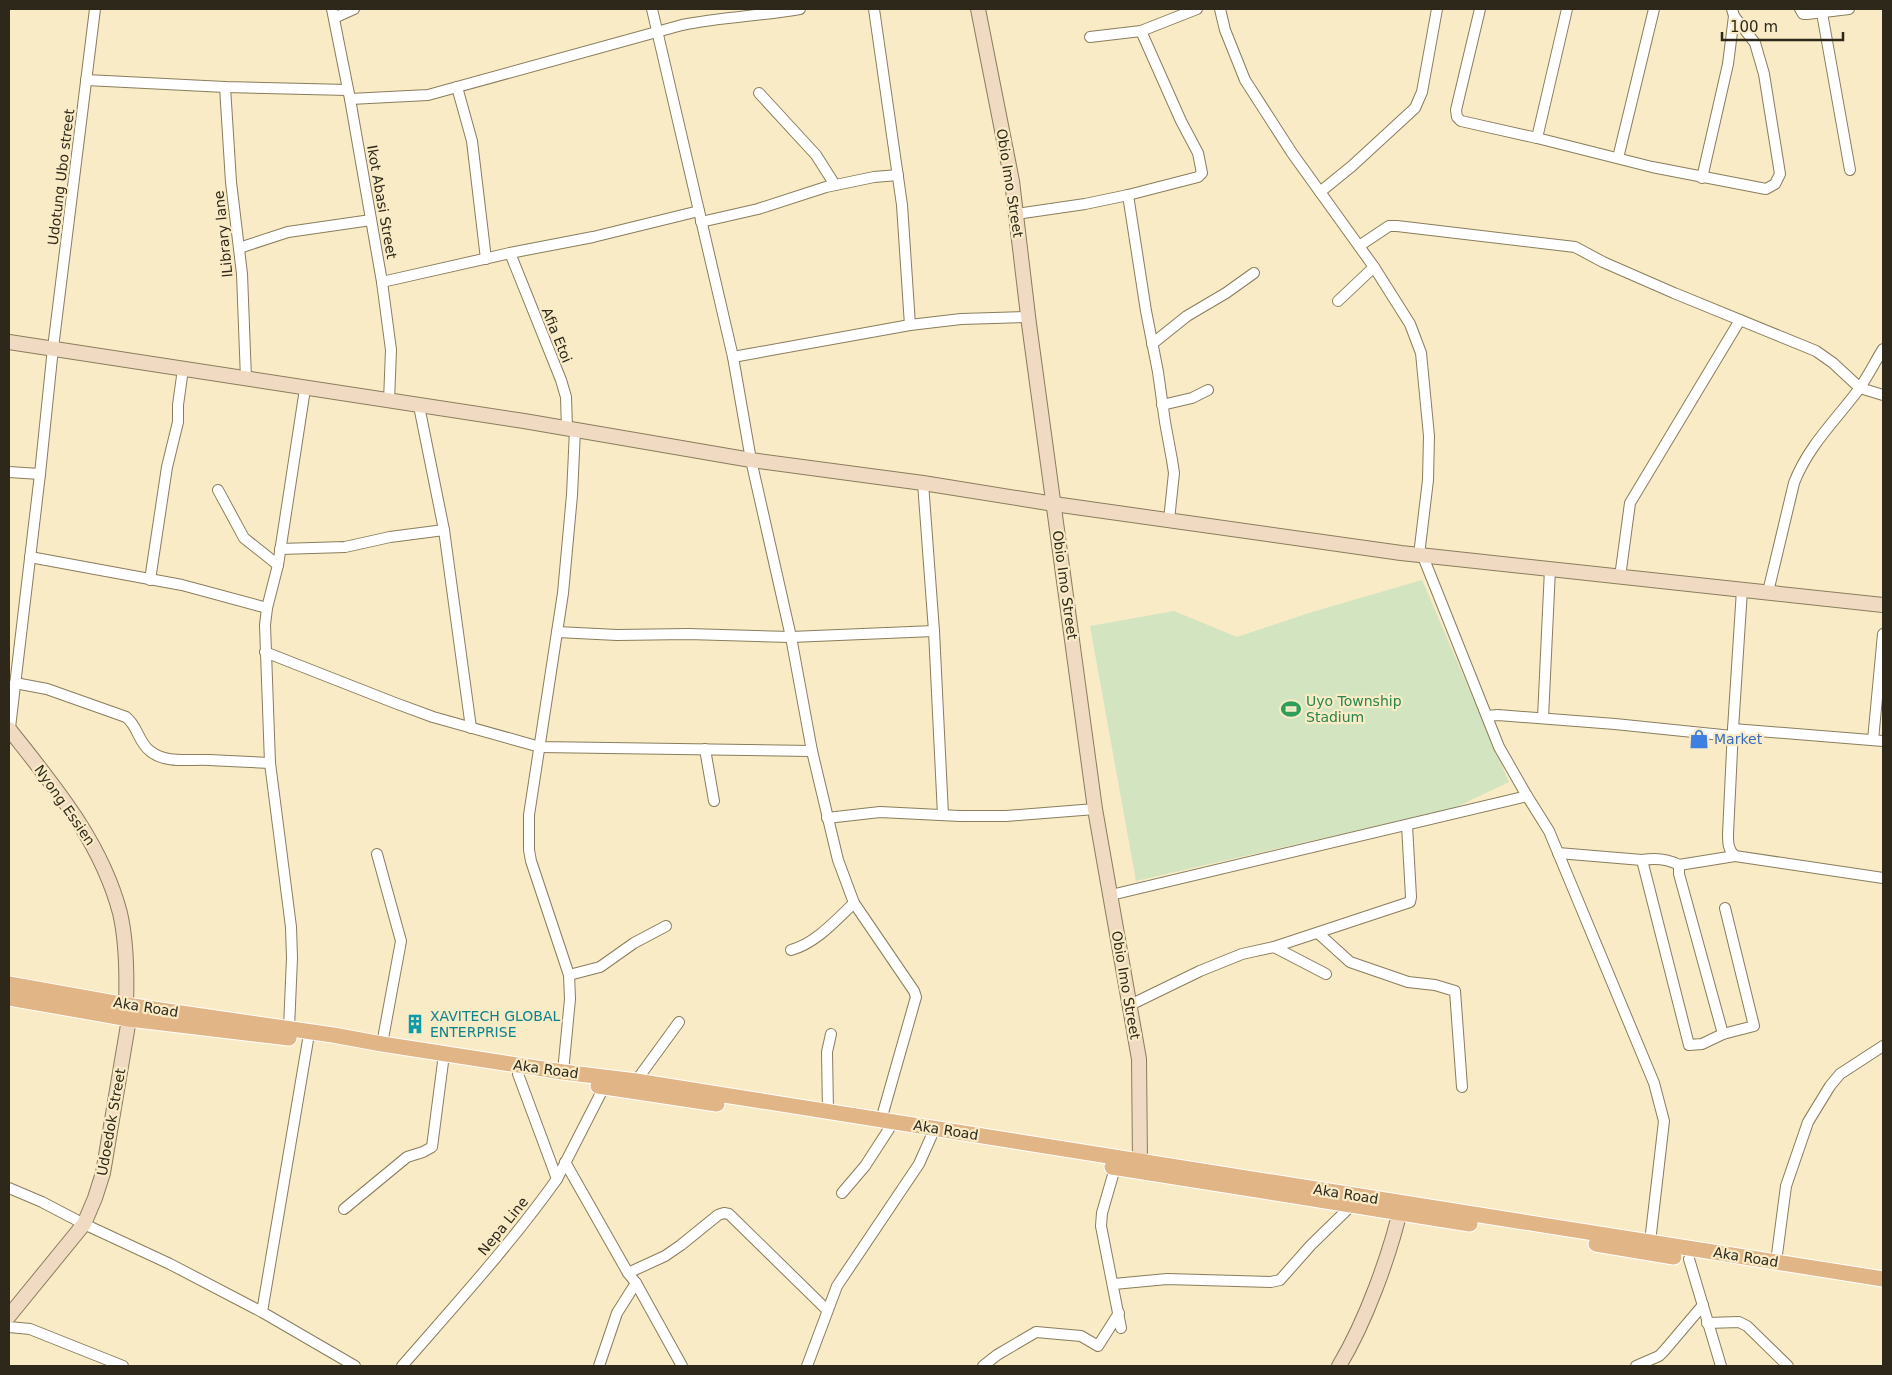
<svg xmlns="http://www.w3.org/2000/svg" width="1892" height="1375" viewBox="0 0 1892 1375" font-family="'DejaVu Sans',sans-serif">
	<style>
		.pitch { fill: #d2e4c0 }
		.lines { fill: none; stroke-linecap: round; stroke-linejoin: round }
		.street-casing { stroke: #897d5c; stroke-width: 12 }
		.secondary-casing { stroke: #897d5c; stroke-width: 16 }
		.primary-casing { stroke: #fff; stroke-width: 17 }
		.street { stroke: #fff; stroke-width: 10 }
		.secondary { stroke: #f0dac2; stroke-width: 14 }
		.primary { stroke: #e1b586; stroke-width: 15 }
		.labels { text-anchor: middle; stroke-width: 4.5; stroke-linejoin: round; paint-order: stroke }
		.street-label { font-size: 14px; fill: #2d281a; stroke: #f8ebc6 }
		.leisure-label { font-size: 14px; fill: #27864d; stroke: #f8ebc6; text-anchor: start }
		.shop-label { font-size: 14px; fill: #366cbe; stroke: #f8ebc6; text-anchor: start }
		.culture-label { font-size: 14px; fill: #0d838f; stroke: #f8ebc6; text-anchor: start }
	</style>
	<rect width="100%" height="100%" fill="#f8ebc6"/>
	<polygon class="pitch" points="1422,580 1509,782 1454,808 1136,881 1090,626 1174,611 1237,637 1309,613"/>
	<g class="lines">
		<defs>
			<g id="street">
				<polyline points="332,9 350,99 382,282 391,350 389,401"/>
				<polyline points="652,9 733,357 751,460 791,637 812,751 838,860 854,903 914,991 916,997 881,1120"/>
				<polyline points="874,9 902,205 910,325"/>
				<polyline points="1220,9 1225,30 1245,80 1292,153 1374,267 1410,324 1421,353 1429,436 1428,480 1419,555 1422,554 1499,747 1527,796 1549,831 1654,1083 1664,1121 1650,1242"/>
				<polyline points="1480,9 1456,110 1457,117 1461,121 1537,138 1652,167 1766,189 1775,184 1780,174 1764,74 1755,43 1734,16"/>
				<polyline points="1800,9 1803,14 1807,14 1849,9"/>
				<polyline points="1822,13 1850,170"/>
				<polyline points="334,18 354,9"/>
				<polyline points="1090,37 1141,31 1197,9"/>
				<polyline points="86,80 225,87 348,90"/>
				<polyline points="225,87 231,182 242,274 246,379"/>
				<polyline points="457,87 472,141 486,259"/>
				<polyline points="759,93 816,155 835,185"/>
				<path d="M350,99L428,95L682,25C721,17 761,16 800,9"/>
				<polyline points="1537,138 1567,9"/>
				<polyline points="1618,158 1654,9"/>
				<polyline points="1702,178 1728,64 1734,16 1732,9"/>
				<polyline points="1320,192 1352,166 1415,108 1422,92 1437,9"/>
				<polyline points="1128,195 1146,311 1158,372 1165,422 1172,460 1174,473 1169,520"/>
				<polyline points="1016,214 1085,204 1128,195 1198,177 1202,173 1198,153 1181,121 1141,31"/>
				<polyline points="701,222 758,209 826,187 874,177 898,175"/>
				<polyline points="1359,246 1389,226 1397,226 1575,247 1603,262 1674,293 1816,351 1833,363 1860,388 1883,395"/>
				<polyline points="239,248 288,232 371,220"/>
				<polyline points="510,253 561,380 566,397 567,429"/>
				<polyline points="382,282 510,253 593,237 699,211"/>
				<polyline points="1338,301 1374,267"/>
				<polyline points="1152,344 1187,316 1226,293 1254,273"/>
				<polyline points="733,357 910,325 961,319 1028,317"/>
				<polyline points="1162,405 1192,398 1208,390"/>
				<polyline points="419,406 444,530 471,728"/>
				<polyline points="9,472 40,474"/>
				<polyline points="923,483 934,631 943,815"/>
				<polyline points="218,490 244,538 278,565"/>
				<polyline points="280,549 345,547 390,537 444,530"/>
				<polyline points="30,557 182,585 267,608"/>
				<polyline points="1620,577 1630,503 1740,320"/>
				<polyline points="150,580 167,467 178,422 178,405 183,369"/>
				<path d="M1742,590L1733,729L1728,834C1728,843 1728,850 1735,856L1883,878"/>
				<path d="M1768,592L1794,483C1808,446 1836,420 1859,389C1868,376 1875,362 1883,349"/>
				<polyline points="557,632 617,635 688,634 791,637 934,631"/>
				<polyline points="265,652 395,703 433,717 540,747 812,751"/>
				<path d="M15,683L47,689L126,717C138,726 138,742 150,751C166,764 189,759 209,760C229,761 250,762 270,763"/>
				<polyline points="1487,716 1498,715 1615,724 1732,736"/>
				<polyline points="1543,718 1550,569"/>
				<polyline points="1733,729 1883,741"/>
				<polyline points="9,736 40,474 53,348 95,9"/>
				<polyline points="1873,740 1883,634"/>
				<polyline points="705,749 714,801"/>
				<polyline points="827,818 880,812 960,816 1006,816 1095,809"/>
				<path d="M1558,853L1642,860C1654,858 1668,859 1679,865L1735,856"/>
				<polyline points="377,854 401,941 382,1044"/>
				<polyline points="1642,860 1689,1045 1702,1044 1723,1034 1754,1026 1725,908"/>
				<polyline points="1679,865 1679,874 1723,1034"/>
				<polyline points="1111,895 1527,796"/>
				<polyline points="1318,933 1350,962 1408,982 1435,985 1455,991 1462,1087"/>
				<polyline points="1274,947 1326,974"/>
				<path d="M791,950C816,943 835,921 854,903"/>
				<polyline points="569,975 600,967 634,943 666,926"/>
				<polyline points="1130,1005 1200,971 1242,954 1274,947 1410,902 1411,897 1407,825"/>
				<polyline points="289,1028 292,958 291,927 270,763 265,625 267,608 278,565 305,389"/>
				<polyline points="563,1072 570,999 569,975 531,861 529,850 529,815 563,593 572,495 575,430"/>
				<polyline points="518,1074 557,1179"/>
				<polyline points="636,1081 679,1022"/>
				<polyline points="828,1111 827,1052 831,1034"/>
				<polyline points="565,1162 628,1273 636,1283 682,1366"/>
				<polyline points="1115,1168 1102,1213 1101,1226 1121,1328"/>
				<polyline points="9,1188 42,1202 84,1224 170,1264 262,1312 355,1366"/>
				<polyline points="842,1193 865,1166 889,1129"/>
				<polyline points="344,1209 407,1157 423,1152 432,1147 443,1062"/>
				<polyline points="1689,1259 1721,1366"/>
				<polyline points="1776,1262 1786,1186 1808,1122 1830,1086 1840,1074 1883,1046"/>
				<polyline points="628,1273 665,1256 681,1245 718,1215 724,1213 729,1214 827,1310"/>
				<polyline points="1114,1284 1167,1279 1271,1282 1280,1280 1311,1245 1351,1206"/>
				<polyline points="262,1312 308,1040"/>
				<polyline points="1707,1323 1739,1322 1747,1326 1788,1366"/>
				<polyline points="9,1327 30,1329 123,1366"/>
				<path d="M402,1366C455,1305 510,1245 557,1179L604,1087"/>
				<polyline points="599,1366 617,1313 636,1283"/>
				<polyline points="807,1366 837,1286 919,1164 931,1137"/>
				<polyline points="983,1366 997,1355 1036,1332 1081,1336 1098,1346 1119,1313"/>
				<polyline points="1636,1366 1659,1356 1664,1351 1703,1305"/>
			</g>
			<g id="secondary">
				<polyline points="978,9 1012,181 1029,324 1095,809 1139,1059 1140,1161"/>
				<polyline points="9,342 524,421 751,460 923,483 1054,504 1401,553 1883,605"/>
				<path d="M9,729C54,786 101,841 120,913C127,943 127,975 126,1005"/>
				<polyline points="9,1316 84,1224 95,1198 103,1173 129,1019"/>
				<path d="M1339,1366C1366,1321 1390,1255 1402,1203"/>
			</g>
			<g id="primary">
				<polyline points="9,984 126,1005 333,1035 382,1044 563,1072 636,1081 1883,1279"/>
				<polyline points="9,998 129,1019 289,1038"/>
				<polyline points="598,1086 717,1104"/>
				<polyline points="1112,1167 1470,1224"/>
				<polyline points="1596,1244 1674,1257"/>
			</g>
		</defs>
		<use href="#street" class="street-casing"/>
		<use href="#secondary" class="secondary-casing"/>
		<use href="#primary" class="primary-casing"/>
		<use href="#street" class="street"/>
		<use href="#secondary" class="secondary"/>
		<use href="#primary" class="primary"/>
	</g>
	<defs>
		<symbol id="stadium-bare" viewBox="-9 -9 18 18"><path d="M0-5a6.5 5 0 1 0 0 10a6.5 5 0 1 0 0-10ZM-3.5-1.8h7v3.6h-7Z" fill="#2e9e5b" stroke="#f8ebc6" stroke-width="2.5" paint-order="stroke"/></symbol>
		<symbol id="shop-bare" viewBox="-9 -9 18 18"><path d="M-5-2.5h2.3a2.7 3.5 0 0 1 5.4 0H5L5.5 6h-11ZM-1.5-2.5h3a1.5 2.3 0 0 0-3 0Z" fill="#3f7fe0" stroke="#f8ebc6" stroke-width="2.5" paint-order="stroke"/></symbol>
		<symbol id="building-bare" viewBox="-9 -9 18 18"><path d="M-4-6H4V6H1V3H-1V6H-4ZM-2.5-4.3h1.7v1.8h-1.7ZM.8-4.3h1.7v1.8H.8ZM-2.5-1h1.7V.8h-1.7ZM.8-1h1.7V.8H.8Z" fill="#0f9aa8" stroke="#f8ebc6" stroke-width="2.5" paint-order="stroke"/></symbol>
	</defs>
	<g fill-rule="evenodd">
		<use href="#stadium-bare" x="1277" y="695" width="28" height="28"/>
		<use href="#shop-bare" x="1685" y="725" width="28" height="28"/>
		<use href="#building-bare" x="401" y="1010" width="28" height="28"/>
	</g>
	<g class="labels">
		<g class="street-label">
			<text transform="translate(61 177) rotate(-83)" y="5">Udotung Ubo street</text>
			<text transform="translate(1010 183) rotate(81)" y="5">Obio Imo Street</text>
			<text transform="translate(382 202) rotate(80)" y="5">Ikot Abasi Street</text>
			<text transform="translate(223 234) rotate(-96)" y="5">lLibrary lane</text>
			<text transform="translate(557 335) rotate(68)" y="5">Afia Etoi</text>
			<text transform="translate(1065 585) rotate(82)" y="5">Obio Imo Street</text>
			<text transform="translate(65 805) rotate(55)" y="5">Nyong Essien</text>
			<text transform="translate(1126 985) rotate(80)" y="5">Obio Imo Street</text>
			<text transform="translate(146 1007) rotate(9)" y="5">Aka Road</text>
			<text transform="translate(546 1069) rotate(8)" y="5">Aka Road</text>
			<text transform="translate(111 1122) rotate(-80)" y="5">Udoedok Street</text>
			<text transform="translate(946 1130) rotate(9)" y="5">Aka Road</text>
			<text transform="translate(1346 1194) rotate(9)" y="5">Aka Road</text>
			<text transform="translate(503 1226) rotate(-51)" y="5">Nepa Line</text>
			<text transform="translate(1746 1257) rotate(9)" y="5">Aka Road</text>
		</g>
		<g class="leisure-label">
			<text x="1306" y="706">Uyo Township<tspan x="1306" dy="16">Stadium</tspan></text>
		</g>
		<g class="shop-label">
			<text x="1714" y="744">Market</text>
		</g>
		<g class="culture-label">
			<text x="430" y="1021">XAVITECH GLOBAL<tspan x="430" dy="16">ENTERPRISE</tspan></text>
		</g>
	</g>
	<rect width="1892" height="1375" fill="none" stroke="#2d281a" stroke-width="20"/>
	<path d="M1722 32v8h121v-8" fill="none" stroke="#2d281a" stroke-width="2.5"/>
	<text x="1730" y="32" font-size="15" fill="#2d281a" stroke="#f8ebc6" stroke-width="4" paint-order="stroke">100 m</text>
</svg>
